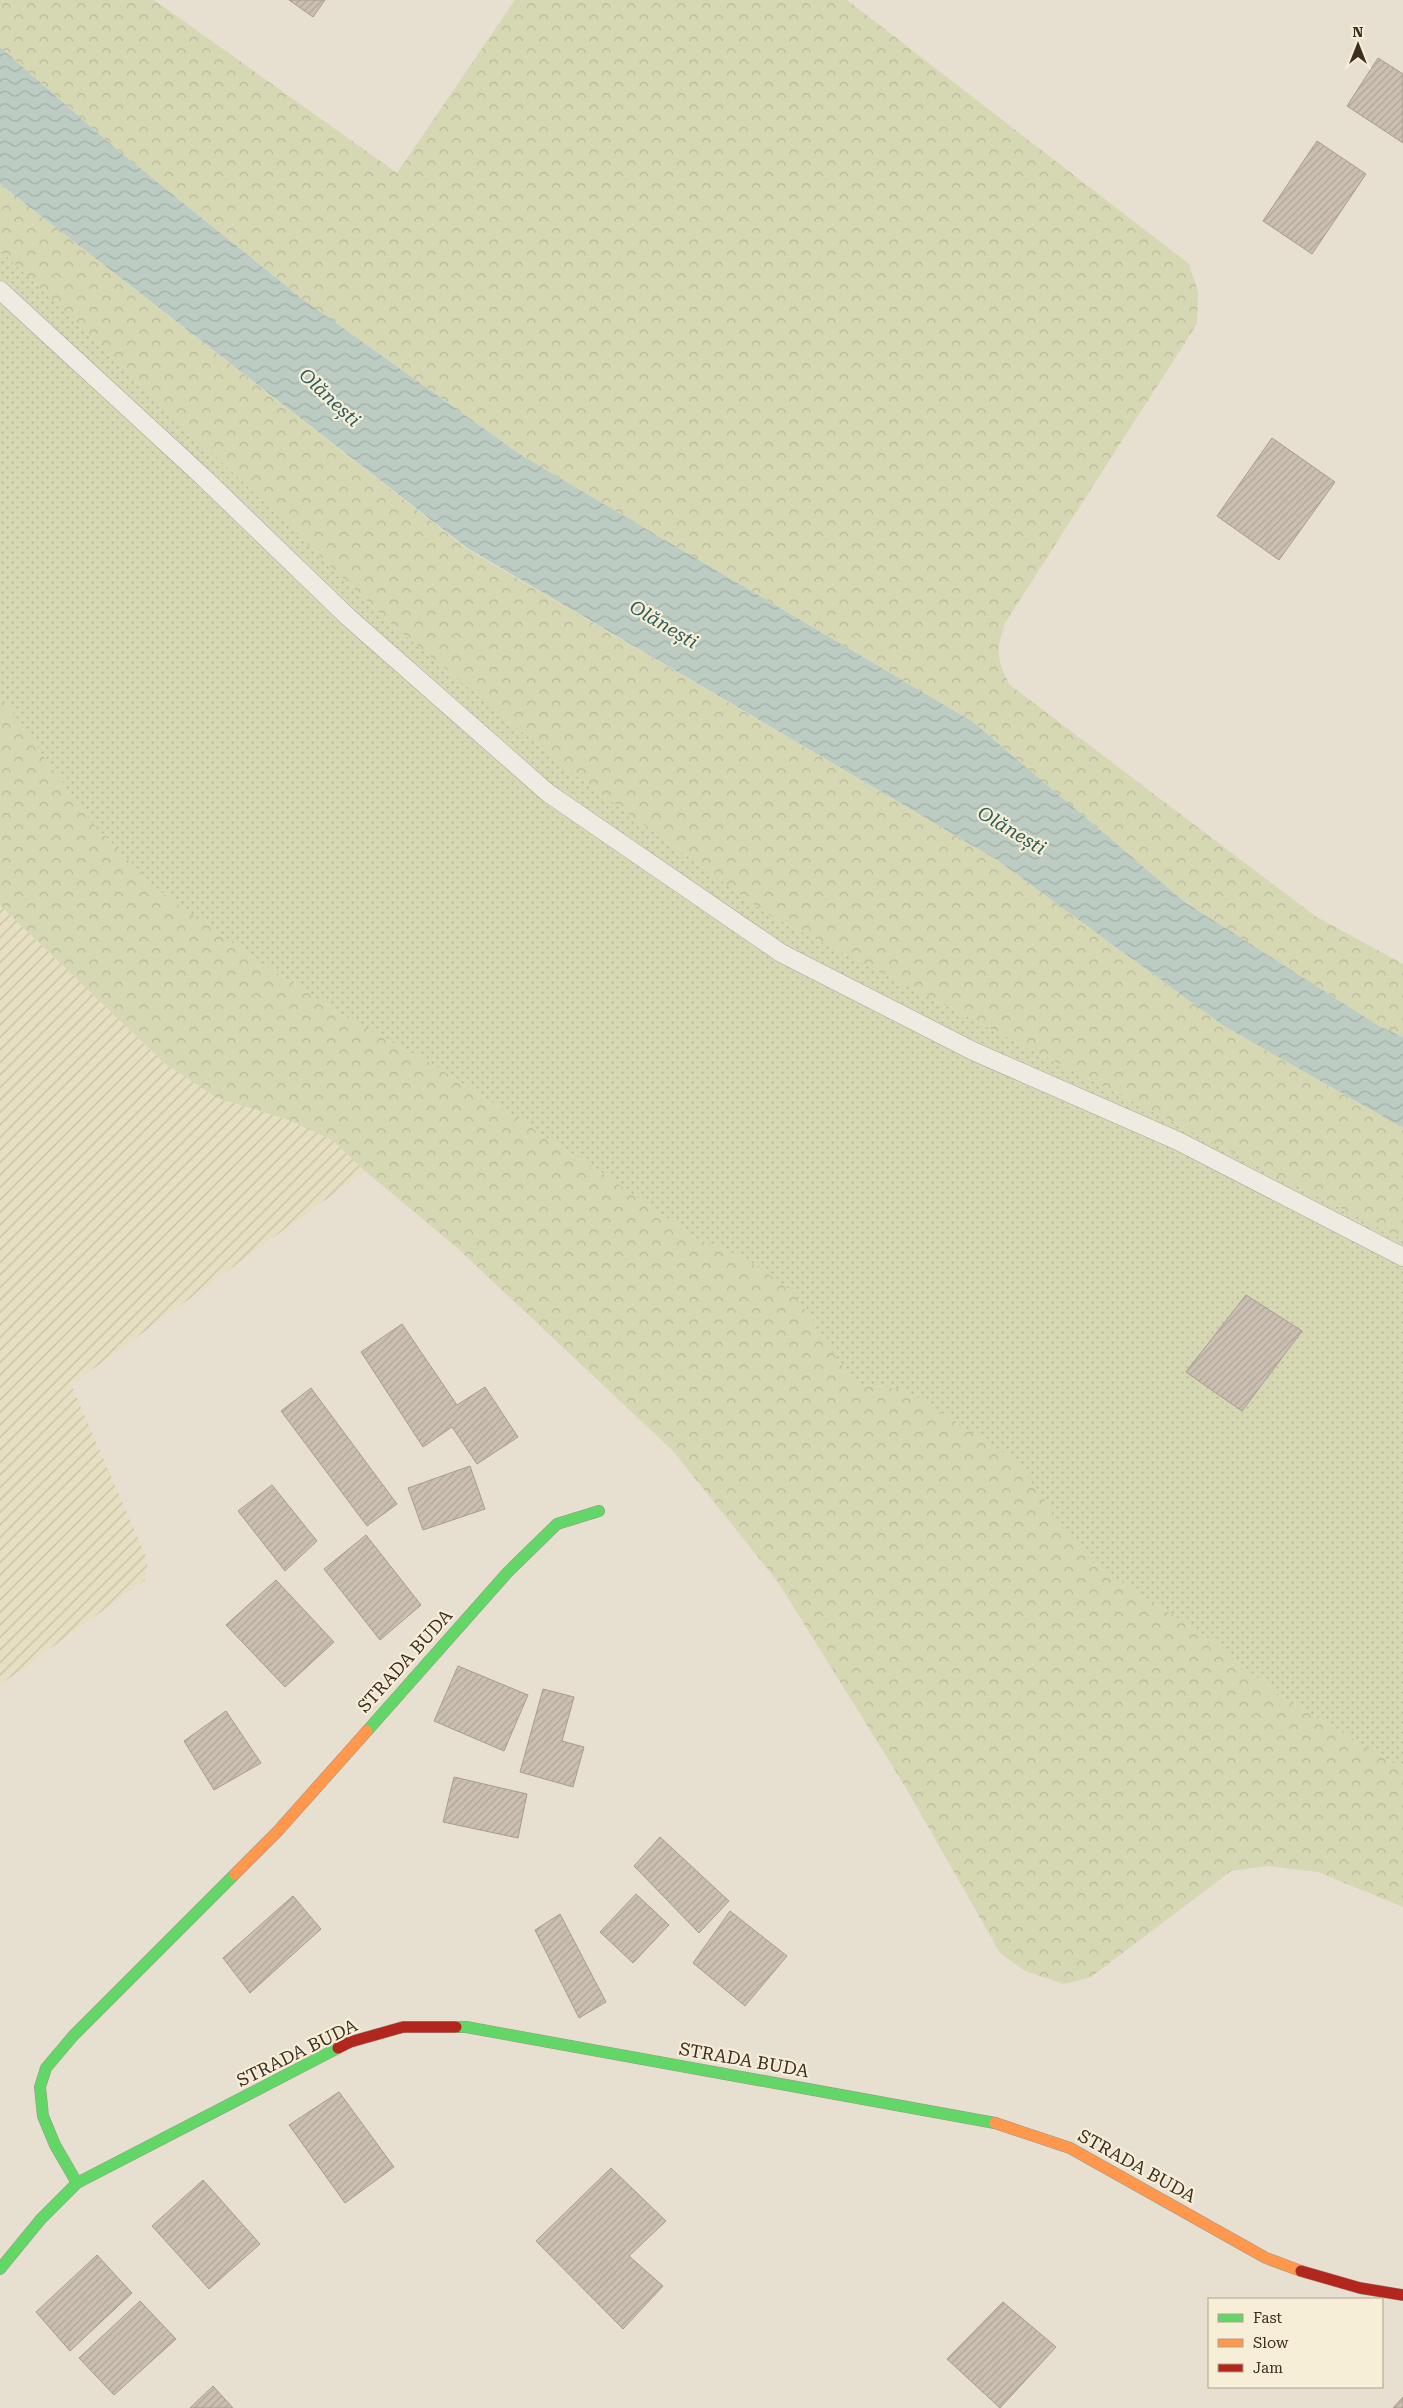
<svg xmlns="http://www.w3.org/2000/svg" width="1403" height="2408" viewBox="0 0 1403 2408" font-family="'Roboto Serif',serif">
	<style>
		.farmland { fill: url(#farmland-furrows) }
		.grass { fill: url(#grass-dots) }
		.forest { fill: url(#forest-crowns) }
		.water { fill: url(#water-waves) }
		.building { fill: url(#building-hatch); stroke: #a89c90 }
		.lines { fill: none; stroke-linecap: round; stroke-linejoin: round }
		.lane-casing { stroke: #ada599; stroke-width: 19 }
		.fast-casing { stroke: #9c958a; stroke-width: 12 }
		.slow-casing { stroke: #9c958a; stroke-width: 12 }
		.jam-casing { stroke: #9c958a; stroke-width: 12 }
		.lane { stroke: #efebe3; stroke-width: 18 }
		.fast { stroke: #63d668; stroke-width: 11 }
		.slow { stroke: #ff974d; stroke-width: 11 }
		.jam { stroke: #b3261e; stroke-width: 11 }
		.labels { text-anchor: middle; stroke-width: 4.5; stroke-linejoin: round; paint-order: stroke }
		.street-label { font-size: 18px; fill: #3d2e20; stroke: #f7eed8 }
		.water-label { font-size: 19px; font-style: italic; fill: #2f5d5a; stroke: #f7eed8 }
	</style>
	<defs>
		<pattern id="farmland-furrows" width="10" height="10" patternUnits="userSpaceOnUse" patternTransform="scale(1.25)"><rect width="10" height="10" fill="#e6dfc2"/><path d="M-1 1l2-2M0 10L10 0M9 11l2-2" fill="none" stroke="#c6c0a6"/></pattern>
		<pattern id="grass-dots" width="8" height="8" patternUnits="userSpaceOnUse" patternTransform="scale(1.25)"><rect width="8" height="8" fill="#d6d7b3"/><path d="M2 2h.1M6 6h.1" fill="none" stroke="#b9b99a" stroke-width="1.8" stroke-linecap="round"/></pattern>
		<pattern id="forest-crowns" width="20" height="18" patternUnits="userSpaceOnUse" patternTransform="scale(1.25)"><rect width="20" height="18" fill="#d6d7b3"/><path d="M2 6a3 3 0 1 1 6 0M12 15a3 3 0 1 1 6 0" fill="none" stroke="#b9b99a"/></pattern>
		<pattern id="water-waves" width="16" height="10" patternUnits="userSpaceOnUse" patternTransform="scale(1.25)"><rect width="16" height="10" fill="#bcccc2"/><path d="M0 5q4-4 8 0t8 0" fill="none" stroke="#a2b0a6"/></pattern>
		<pattern id="building-hatch" width="6" height="6" patternUnits="userSpaceOnUse" patternTransform="scale(1.25)"><rect width="6" height="6" fill="#cbbfb2"/><path d="M-1 1l2-2M0 6l6-6M5 7l2-2" fill="none" stroke="#afa499"/></pattern>
	</defs>
	<rect width="100%" height="100%" fill="#e7e0d1"/>
	<polygon class="farmland" points="0,905 163,1062 217,1098 286,1119 332,1140 365,1171 71,1385 148,1561 145,1580 0,1685"/>
	<polygon class="grass" points="0,250 390,623 571,772 767,914 1403,1240 1403,1769 1278,1694 1212,1641 1094,1564 1062,1529 1047,1504 906,1390 855,1383 827,1345 746,1259 696,1238 599,1171 432,1064 354,1022 258,961 154,887 87,817 0,695"/>
	<g class="forest">
		<path d="M0,0H154L397,173L515,0H847L1189,264L1198,292L1197,324L1005,623C996,652 996,658 1010,685L1315,916L1403,964V1037L1379,1026L1186,903L973,722L521,455L301,298L115,148L0,47Z"/>
		<polygon points="0,184 467,549 997,860 1224,1026 1403,1128 1403,1240 767,914 571,772 390,623 0,250"/>
		<polygon points="0,695 87,817 154,887 258,961 354,1022 432,1064 599,1171 696,1238 746,1259 795,1293 827,1345 855,1383 906,1390 1017,1461 1047,1504 1062,1529 1094,1564 1212,1641 1278,1694 1403,1769 1403,1907 1318,1872 1268,1866 1231,1871 1091,1977 1064,1984 1025,1971 1000,1953 906,1788 778,1582 673,1451 455,1246 365,1171 332,1140 286,1119 217,1098 163,1062 0,905"/>
	</g>
	<polygon class="water" points="0,47 115,148 301,298 521,455 973,722 1186,903 1379,1026 1403,1037 1403,1128 1224,1026 997,860 467,548 0,184"/>
	<g class="building">
		<polygon points="289,0 325,0 313,17"/>
		<polygon points="1378,58 1403,74 1403,143 1347,106"/>
		<polygon points="1317,141 1366,174 1312,254 1263,221"/>
		<polygon points="1272,438 1335,482 1279,560 1217,516"/>
		<polygon points="1246,1295 1302,1331 1242,1411 1186,1372"/>
		<polygon points="402,1324 457,1405 485,1387 518,1437 477,1464 452,1427 423,1447 361,1352"/>
		<polygon points="311,1388 397,1504 367,1526 281,1411"/>
		<polygon points="470,1466 485,1509 423,1530 408,1488"/>
		<polygon points="272,1485 317,1541 285,1571 238,1511"/>
		<polygon points="366,1535 421,1605 380,1640 324,1569"/>
		<polygon points="276,1580 334,1642 285,1687 226,1625"/>
		<polygon points="458,1666 528,1695 504,1751 434,1721"/>
		<polygon points="543,1689 574,1697 562,1741 584,1747 573,1787 520,1772"/>
		<polygon points="226,1711 261,1763 214,1790 184,1741"/>
		<polygon points="454,1777 527,1794 518,1838 443,1822"/>
		<polygon points="660,1837 729,1901 699,1933 634,1866"/>
		<polygon points="636,1894 669,1925 633,1963 600,1932"/>
		<polygon points="293,1896 321,1929 250,1993 223,1958"/>
		<polygon points="730,1911 787,1956 745,2006 693,1963"/>
		<polygon points="560,1914 606,2002 579,2018 535,1930"/>
		<polygon points="339,2092 394,2167 345,2203 289,2125"/>
		<polygon points="611,2168 666,2221 629,2256 663,2286 623,2329 536,2241"/>
		<polygon points="203,2180 260,2244 209,2289 152,2226"/>
		<polygon points="97,2255 132,2293 70,2351 36,2312"/>
		<polygon points="140,2301 176,2339 114,2395 79,2358"/>
		<polygon points="1003,2302 1056,2347 1000,2408 947,2359"/>
		<polygon points="213,2386 233,2408 190,2408"/>
		<polygon points="1403,2397 1403,2408 1393,2408"/>
	</g>
	<g class="lines">
		<defs>
			<polyline id="lane" points="0,290 202,476 348,617 548,793 781,953 973,1051 1178,1141 1403,1257"/>
			<g id="fast">
				<polyline points="367,1731 507,1573 557,1524 599,1511"/>
				<polyline points="456,2027 466,2027 995,2123"/>
				<polyline points="77,2183 55,2145 43,2116 40,2087 46,2068 73,2036 235,1874"/>
				<polyline points="0,2269 41,2219 77,2183 338,2048"/>
			</g>
			<g id="slow">
				<polyline points="235,1874 277,1832 367,1731"/>
				<polyline points="995,2123 1070,2148 1266,2258 1301,2271"/>
			</g>
			<g id="jam">
				<polyline points="338,2048 350,2042 403,2027 456,2027"/>
				<polyline points="1301,2271 1360,2288 1403,2295"/>
			</g>
		</defs>
		<use href="#lane" class="lane-casing"/>
		<use href="#fast" class="fast-casing"/>
		<use href="#slow" class="slow-casing"/>
		<use href="#jam" class="jam-casing"/>
		<use href="#lane" class="lane"/>
		<use href="#fast" class="fast"/>
		<use href="#slow" class="slow"/>
		<use href="#jam" class="jam"/>
	</g>
	<g class="labels">
		<g class="street-label">
			<text transform="translate(405 1661) rotate(-48)" y="6">STRADA BUDA</text>
			<text transform="translate(297 2053) rotate(-26)" y="6">STRADA BUDA</text>
			<text transform="translate(744 2060) rotate(10)" y="6">STRADA BUDA</text>
			<text transform="translate(1137 2166) rotate(29)" y="6">STRADA BUDA</text>
		</g>
		<g class="water-label">
			<text transform="translate(330 397) rotate(43)" y="7">Olănești</text>
			<text transform="translate(664 624) rotate(31)" y="7">Olănești</text>
			<text transform="translate(1012 830) rotate(31)" y="7">Olănești</text>
		</g>
	</g>
	<rect x="1208" y="2298" width="175" height="90" fill="#f7eed8" stroke="#ada18e"/>
	<rect x="1218" y="2314" width="25" height="8" fill="#63d668" stroke="#ada18e"/>
	<text x="1253" y="2323" font-size="15" fill="#3d2e20">Fast</text>
	<rect x="1218" y="2339" width="25" height="8" fill="#ff974d" stroke="#ada18e"/>
	<text x="1253" y="2348" font-size="15" fill="#3d2e20">Slow</text>
	<rect x="1218" y="2364" width="25" height="8" fill="#b3261e" stroke="#ada18e"/>
	<text x="1253" y="2373" font-size="15" fill="#3d2e20">Jam</text>
	<g transform="translate(1358 45)" stroke="#f7eed8" stroke-width="4" paint-order="stroke">
	<path d="M0-4L9 19L0 12L-9 19Z" fill="#3d2e20"/>
	<text y="-8" font-size="14" font-weight="bold" text-anchor="middle" fill="#3d2e20">N</text>
	</g>
</svg>
